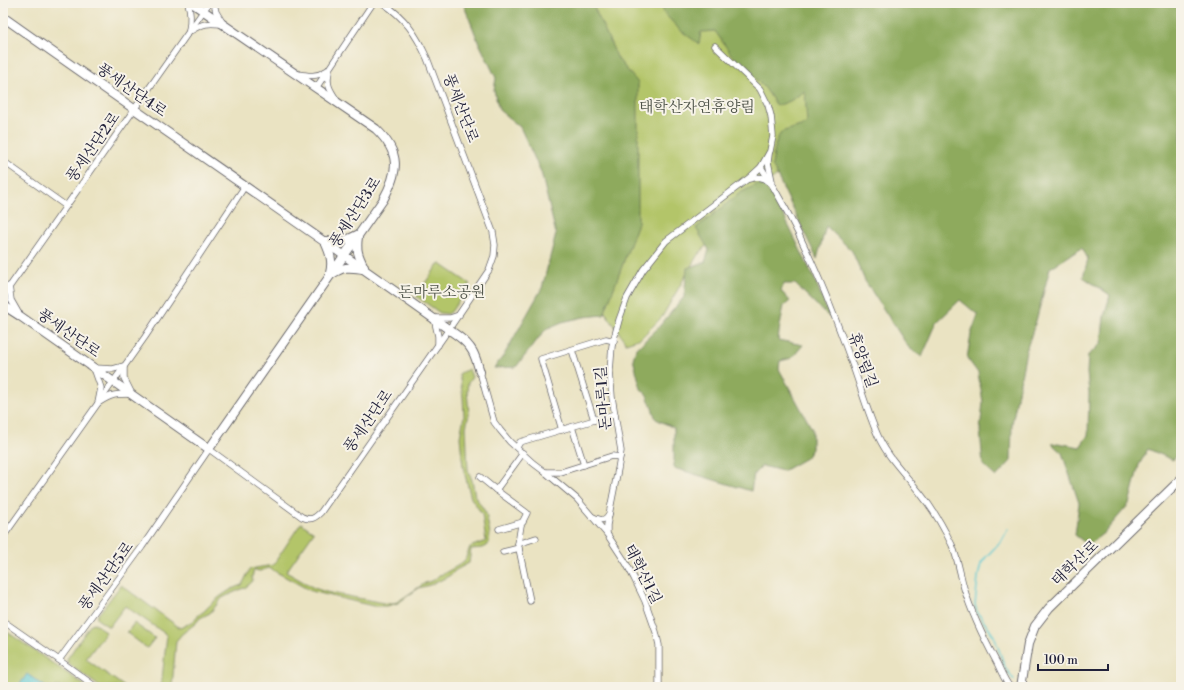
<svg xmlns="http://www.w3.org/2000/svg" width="1184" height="690" viewBox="0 0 1184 690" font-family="'Libre Bodoni','Noto Serif KR',serif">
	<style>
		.green { fill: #b3c569; stroke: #6a7452 }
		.forest { fill: #8eaa5d; stroke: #58664c }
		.water { fill: #5cc9d1; stroke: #3f7686 }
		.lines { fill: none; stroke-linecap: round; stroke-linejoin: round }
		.stream { stroke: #5cc9d1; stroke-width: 1.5 }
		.street-casing { stroke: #68666a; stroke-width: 7 }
		.secondary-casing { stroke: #68666a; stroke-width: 10 }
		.street { stroke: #fff; stroke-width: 5.5 }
		.secondary { stroke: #fff; stroke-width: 8 }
		.labels { text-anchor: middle; stroke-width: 4; stroke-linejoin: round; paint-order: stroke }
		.street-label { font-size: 15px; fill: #22223b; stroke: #f7f3e8 }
		.park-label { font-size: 15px; fill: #4e5349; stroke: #f7f3e8 }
	</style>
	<rect width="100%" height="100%" fill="#f7f3e8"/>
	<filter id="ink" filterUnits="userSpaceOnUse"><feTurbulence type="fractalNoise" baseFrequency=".025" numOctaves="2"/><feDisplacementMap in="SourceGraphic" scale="8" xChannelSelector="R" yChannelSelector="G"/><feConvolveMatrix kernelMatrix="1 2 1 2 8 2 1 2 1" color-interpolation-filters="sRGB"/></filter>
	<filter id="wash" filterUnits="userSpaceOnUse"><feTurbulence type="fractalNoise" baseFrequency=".012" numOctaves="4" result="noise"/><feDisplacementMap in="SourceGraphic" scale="16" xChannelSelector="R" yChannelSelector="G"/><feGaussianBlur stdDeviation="0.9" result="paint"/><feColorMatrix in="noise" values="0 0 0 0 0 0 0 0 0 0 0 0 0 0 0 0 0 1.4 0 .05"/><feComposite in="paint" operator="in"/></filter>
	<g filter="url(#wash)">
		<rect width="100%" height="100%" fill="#eae3c2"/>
		<g class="green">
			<polygon points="594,3 957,3 830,133 746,201 697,256 662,317 641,338 626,343 585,282 592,153"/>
			<polygon points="439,263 470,284 451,312 448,314 440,313 416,296"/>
			<path d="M469,369L472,377L468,383L467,391L469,414L466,427L468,470L472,480L475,496L486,513L490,534L489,542L487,546L483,548L471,549L469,563L456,570L449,576L433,584L419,588L398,603L387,606H373L311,591L269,568L260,571L254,570L252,577L253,581L245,588L241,589L222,598L210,613L200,618L196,623L182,634L176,641L172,687H161L167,635L125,606L109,627L97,619V616L121,585L180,628L194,621C196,616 199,615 203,612C206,610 205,610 207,608C216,599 230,588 242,585L250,569L273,565L301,523L314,532L286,572L314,588L326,592L389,604L397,602L425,583L434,580L439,575L443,574L459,565L465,560L470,547L486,541L482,514L471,498L463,467L460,437L464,416L463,397L459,374L462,372Z"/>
			<polygon points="94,623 106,632 86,659 125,687 100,687 68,663 67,659 91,624"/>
			<polygon points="134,623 155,638 147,648 127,633"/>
			<polygon points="3,629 87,687 3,687"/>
		</g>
		<g class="forest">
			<polygon points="463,3 592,3 618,59 638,83 638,223 604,315 584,317 562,322 546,329 516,367 494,368 504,355 542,288 556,234 541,172 520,127 499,110 494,90 496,78 478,41"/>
			<polygon points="661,3 1181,3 1181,450 1173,460 1148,449 1139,465 1129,504 1105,532 1088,545 1075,535 1079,503 1062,453 1052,444 1058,443 1080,447 1088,435 1089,393 1087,373 1088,355 1101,344 1104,317 1110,295 1083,277 1088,259 1082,248 1050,268 1036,321 1026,351 1012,424 1011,461 996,477 983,465 980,430 983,402 978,373 967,358 971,334 978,315 960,300 937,322 922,357 909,348 865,281 852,251 826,226 817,259 772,165 776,142 781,132 807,124 805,91 790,101 777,106 765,88 731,54 715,31 701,32 699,44 680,30 664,13"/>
			<polygon points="758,184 765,186 778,204 815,280 830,318 795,284 784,284 781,291 790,301 784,306 780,325 778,340 803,345 792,358 780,361 779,369 812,429 812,449 806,458 783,471 762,466 754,474 751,491 674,468 674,428 656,419 647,395 641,389 633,359 636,349 657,329 684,297 687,268 705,262 709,250 696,228 740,193"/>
		</g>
		<polygon class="water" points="27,674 46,687 18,687"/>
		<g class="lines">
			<polyline class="stream" points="1008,529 1002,540 986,557 981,564 978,577 975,605 977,612 994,636 1005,667 1014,680"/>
		</g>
	</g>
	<g filter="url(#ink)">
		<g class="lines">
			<defs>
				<g id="street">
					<path d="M188,3C191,13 191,20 189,30"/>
					<polyline points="214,3 216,12 222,22"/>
					<path d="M192,30C204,23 207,23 221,24"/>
					<path d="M715,46L760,89L768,105L771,116L773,136L770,151L761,167C799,226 826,292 850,358C860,384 867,412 879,438C889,459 906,475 920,493C933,509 943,526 952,545C958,559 960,574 964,588C972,615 984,639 997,663C1001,671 1004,680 1010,687"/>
					<path d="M329,72C326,84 330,90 336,99"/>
					<path d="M298,74C309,76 317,77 326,71"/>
					<polyline points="316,88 373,3"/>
					<polyline points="769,154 768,162 772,181"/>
					<polyline points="3,161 66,206"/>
					<path d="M749,179C758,177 763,176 769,182"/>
					<polyline points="3,288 9,286 11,300 19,314"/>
					<polyline points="3,296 209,3"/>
					<polyline points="438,345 438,336 434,318 450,318 459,315"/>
					<polyline points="572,350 594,420"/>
					<path d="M124,366V378L132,394C115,394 112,394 98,403L101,388L94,368L113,369Z"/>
					<polyline points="480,372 494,422 500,430 510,442 533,463 545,472 577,499 607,534"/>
					<polyline points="572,427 584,465"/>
					<polyline points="562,430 541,359 606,339 614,341"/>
					<polyline points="517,447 520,442 615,414"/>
					<polyline points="523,453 496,490 527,513 521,525 518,544 530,601"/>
					<polyline points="545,472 561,472 612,456 620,457"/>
					<polyline points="480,477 496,490"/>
					<path d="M593,517C600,520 604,522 609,514"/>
					<polyline points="499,529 523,522"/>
					<polyline points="3,537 145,337 245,186"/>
					<polyline points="518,544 536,538"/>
					<polyline points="503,552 519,548"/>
					<path d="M3,621L59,660L142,547L209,449L302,517C311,521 315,518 321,512L449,329L489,270L494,256L495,245L493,232L427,58C416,34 405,18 383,3"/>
					<polyline points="59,660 96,687"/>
					<polyline points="659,687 659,645 656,632 645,601 634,578 626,563 607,534 607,525 618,469 621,451 612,397 610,371 612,346 619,320 627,298 643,270 666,241 749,178 761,167"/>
				</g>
				<g id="secondary">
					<path d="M3,17C154,124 307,228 458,336C473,347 475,355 480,372"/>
					<path d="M358,237C356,250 358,255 364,267"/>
					<path d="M326,241C340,243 345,241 357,235"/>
					<path d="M325,242C330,253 333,261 330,273"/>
					<path d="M332,274C345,266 348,267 363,269"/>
					<path d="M3,305L20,316L209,449L383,200C399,171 401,153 376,129L192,3"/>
					<polyline points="1021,687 1028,644 1035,626 1049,608 1181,479"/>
				</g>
			</defs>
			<use href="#street" class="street-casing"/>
			<use href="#secondary" class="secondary-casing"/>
			<use href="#street" class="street"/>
			<use href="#secondary" class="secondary"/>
		</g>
	</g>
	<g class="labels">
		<g class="street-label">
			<text transform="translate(132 90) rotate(35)" y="5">풍세산단4로</text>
			<text transform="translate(461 108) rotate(69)" y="5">풍세산단로</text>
			<text transform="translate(93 147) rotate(-55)" y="5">풍세산단2로</text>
			<text transform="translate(355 212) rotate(-57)" y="5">풍세산단3로</text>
			<text transform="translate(69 333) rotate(35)" y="5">풍세산단로</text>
			<text transform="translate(863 360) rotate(70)" y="5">휴양림길</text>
			<text transform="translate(603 398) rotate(-95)" y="5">돈마루1길</text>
			<text transform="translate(368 421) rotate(-55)" y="5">풍세산단로</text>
			<text transform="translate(1075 563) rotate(-44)" y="5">태학산로</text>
			<text transform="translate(643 574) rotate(63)" y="5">태학산1길</text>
			<text transform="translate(106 576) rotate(-54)" y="5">풍세산단5로</text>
		</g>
		<g class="park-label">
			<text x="697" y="112">태학산자연휴양림</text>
			<text x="442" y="297">돈마루소공원</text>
		</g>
	</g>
	<rect width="1184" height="690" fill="none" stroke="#f7f3e8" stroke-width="16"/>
	<path d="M1038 664v6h70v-6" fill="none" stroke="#22223b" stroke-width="2"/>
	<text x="1044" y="664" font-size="12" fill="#22223b" stroke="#f7f3e8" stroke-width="3" paint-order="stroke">100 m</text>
</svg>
